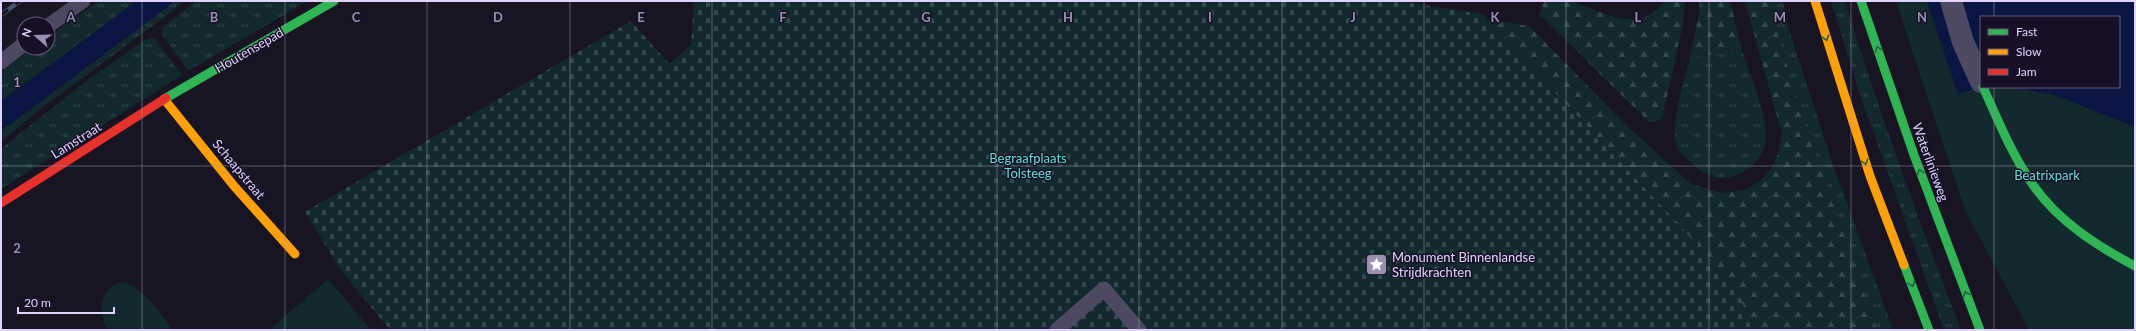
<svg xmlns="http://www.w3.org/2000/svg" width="2136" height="331" viewBox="0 0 2136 331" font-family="Lato,sans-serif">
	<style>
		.grass { fill: url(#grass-tufts) }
		.forest { fill: url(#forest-firs) }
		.cemetery { fill: url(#cemetery-stones) }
		.park { fill: #122a2e; fill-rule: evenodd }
		.water { fill: #0a1542 }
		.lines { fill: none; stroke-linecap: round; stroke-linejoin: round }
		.lane { stroke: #4e4962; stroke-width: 15 }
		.street { stroke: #4e4962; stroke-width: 22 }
		.fast { stroke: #30b455; stroke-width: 9 }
		.slow { stroke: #ff9f0a; stroke-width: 9 }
		.jam { stroke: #e5322d; stroke-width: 9 }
		.rail-casing { stroke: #46566c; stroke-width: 4.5 }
		.rail { stroke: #160f26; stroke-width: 3; stroke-dasharray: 9; stroke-linecap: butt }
		.oneway { stroke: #23623e }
		.grid { fill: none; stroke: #9a91b1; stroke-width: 1; stroke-opacity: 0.55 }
		.labels { text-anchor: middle; stroke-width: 3; stroke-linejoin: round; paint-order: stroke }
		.street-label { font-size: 13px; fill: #e0d4ff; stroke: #160f26 }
		.park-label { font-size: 13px; fill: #5de2d6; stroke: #160f26 }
		.poi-label { font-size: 13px; fill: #e0d4ff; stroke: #160f26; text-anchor: start }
		.grid-label { font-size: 13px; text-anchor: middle; font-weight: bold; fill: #9a91b1; stroke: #160f26; stroke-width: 3; stroke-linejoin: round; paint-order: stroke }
	</style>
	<defs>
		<pattern id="grass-tufts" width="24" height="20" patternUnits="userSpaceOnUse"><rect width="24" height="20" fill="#122a2e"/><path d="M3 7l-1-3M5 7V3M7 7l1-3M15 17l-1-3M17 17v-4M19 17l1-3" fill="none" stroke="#34484d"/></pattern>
		<pattern id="forest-firs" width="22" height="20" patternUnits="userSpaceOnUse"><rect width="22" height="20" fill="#122a2e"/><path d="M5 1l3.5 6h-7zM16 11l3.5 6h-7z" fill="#34484d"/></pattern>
		<pattern id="cemetery-stones" width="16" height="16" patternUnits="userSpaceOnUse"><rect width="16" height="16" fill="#122a2e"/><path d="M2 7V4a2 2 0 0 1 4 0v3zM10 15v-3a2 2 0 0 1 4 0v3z" fill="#34484d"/></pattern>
	</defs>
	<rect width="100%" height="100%" fill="#181421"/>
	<g class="grass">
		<polygon points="98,1 137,1 1,101 1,72 33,48 48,48 48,37"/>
		<polygon points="175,1 186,1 39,110 1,142 1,131"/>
		<polygon points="196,1 308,1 188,71 162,34 162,28"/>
		<polygon points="1768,1 1783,1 1788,27 1833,165 1893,330 1877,330 1800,109"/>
		<path d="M1831,1H1845C1879,112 1919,221 1961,330H1944L1859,92Z"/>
		<polygon points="154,38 182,75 1,189 1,149 85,82 146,39"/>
		<path d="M1742,51C1750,74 1770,122 1765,144C1760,166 1733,184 1711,176C1703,173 1697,168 1691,162C1686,158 1679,153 1677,147C1669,124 1685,80 1690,57Z"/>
	</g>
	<g class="forest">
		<polygon points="1368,1 1529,26 1626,125 1691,184 1710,190 1722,193 1746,190 1761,180 1770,171 1778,154 1782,134 1745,1 1768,1 1800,109 1877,330 1710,330"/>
		<path d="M1544,1C1553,1 1564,0 1572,2C1604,11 1639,37 1664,1H1685L1683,24L1662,118L1655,122H1649L1543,18L1539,16Z"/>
		<polygon points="1699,1 1730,1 1742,51 1690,57 1700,9"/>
	</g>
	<polygon class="cemetery" points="694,1 1398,1 1482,14 1736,286 1752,330 390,330 340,269 305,212 631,21 669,64 691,45"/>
	<g class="park">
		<path d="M1896,1H2135V330H2029L1965,210ZM1981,17H2119V87H1981Z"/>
		<polygon points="328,279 371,330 269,330"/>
		<path d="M123,282C143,287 161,313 172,330H108C97,313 99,287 123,282Z"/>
	</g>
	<g class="water">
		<polygon points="137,1 175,1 1,131 1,101"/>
		<polygon points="1927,1 2135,1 2135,127 2057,96 2014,87 2119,87 2119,17 1981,17 1981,87 1958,94"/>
	</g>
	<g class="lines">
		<g class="lane">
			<polyline points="48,26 83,1"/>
			<polyline points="1,62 24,44"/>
			<polyline points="1057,330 1104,289 1139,330"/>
		</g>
		<polyline class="street" points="1951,1 1963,42 1981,82"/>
		<g class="fast">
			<polyline points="1861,1 1914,155 1980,330"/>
			<path d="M1983,87C1998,120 2012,155 2033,185C2058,221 2097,246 2135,266"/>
			<polyline points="166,98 334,1"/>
			<polyline points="1904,265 1929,330"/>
		</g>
		<g class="slow">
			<polyline points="1815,1 1870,176 1904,265"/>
			<polyline points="164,99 234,186 295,254"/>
		</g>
		<polyline class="jam" points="1,203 166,98"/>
		<defs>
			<polyline id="rail" points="1,15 20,1"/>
		</defs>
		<use href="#rail" class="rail-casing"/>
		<use href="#rail" class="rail"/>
	</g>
	<defs><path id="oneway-chevron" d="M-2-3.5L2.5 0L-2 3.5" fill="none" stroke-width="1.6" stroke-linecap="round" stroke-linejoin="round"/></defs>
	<g class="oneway">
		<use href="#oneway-chevron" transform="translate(1826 38) rotate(73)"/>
		<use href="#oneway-chevron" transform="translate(1878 49) rotate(-109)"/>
		<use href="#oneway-chevron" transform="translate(1865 162) rotate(73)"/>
		<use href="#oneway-chevron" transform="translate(1920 172) rotate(-110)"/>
		<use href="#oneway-chevron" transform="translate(1912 284) rotate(69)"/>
		<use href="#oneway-chevron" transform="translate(1966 294) rotate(-111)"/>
	</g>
	<path class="grid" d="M142,1V330M285,1V330M427,1V330M570,1V330M712,1V330M854,1V330M997,1V330M1139,1V330M1282,1V330M1424,1V330M1566,1V330M1709,1V330M1851,1V330M1994,1V17M1994,87V330M1,166H2135"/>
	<defs>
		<symbol id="sight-square" viewBox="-11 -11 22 22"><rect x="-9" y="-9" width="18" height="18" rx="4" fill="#9a91b1" stroke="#160f26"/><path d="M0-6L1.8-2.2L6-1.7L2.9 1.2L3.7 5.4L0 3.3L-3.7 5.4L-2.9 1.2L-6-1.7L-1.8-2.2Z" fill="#fff"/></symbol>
	</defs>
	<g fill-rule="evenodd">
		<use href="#sight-square" x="1364" y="252" width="25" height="25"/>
	</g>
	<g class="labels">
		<g class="street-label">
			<text transform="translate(249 50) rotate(-30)" y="5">Houtensepad</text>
			<text transform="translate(76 140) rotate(-32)" y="5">Lamstraat</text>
			<text transform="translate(1931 162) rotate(70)" y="5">Waterlinieweg</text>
			<text transform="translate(239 169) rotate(50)" y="5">Schaapstraat</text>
		</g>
		<g class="park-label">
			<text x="1028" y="163">Begraafplaats<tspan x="1028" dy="15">Tolsteeg</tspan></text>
			<text x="2047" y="180">Beatrixpark</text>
		</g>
		<g class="poi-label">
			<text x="1392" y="262">Monument Binnenlandse<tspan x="1392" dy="15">Strijdkrachten</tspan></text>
		</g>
	</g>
	<g class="grid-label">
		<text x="71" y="22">A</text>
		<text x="214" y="22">B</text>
		<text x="356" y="22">C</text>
		<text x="498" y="22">D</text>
		<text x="641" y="22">E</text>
		<text x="783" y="22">F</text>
		<text x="926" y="22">G</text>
		<text x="1068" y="22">H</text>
		<text x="1210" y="22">I</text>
		<text x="1353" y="22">J</text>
		<text x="1495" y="22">K</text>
		<text x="1638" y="22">L</text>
		<text x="1780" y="22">M</text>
		<text x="1922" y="22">N</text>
		<text x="17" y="87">1</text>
		<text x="17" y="253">2</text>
	</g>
	<rect width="2136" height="331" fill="none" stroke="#e0d4ff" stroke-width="4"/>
	<rect x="1980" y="16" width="140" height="72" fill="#160f26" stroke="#675e7d"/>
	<rect x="1988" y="29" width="20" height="6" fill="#30b455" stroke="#675e7d"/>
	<text x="2016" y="36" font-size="12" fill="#e0d4ff">Fast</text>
	<rect x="1988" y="49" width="20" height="6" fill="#ff9f0a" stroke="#675e7d"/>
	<text x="2016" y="56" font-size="12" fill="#e0d4ff">Slow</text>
	<rect x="1988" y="69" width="20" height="6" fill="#e5322d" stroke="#675e7d"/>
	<text x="2016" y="76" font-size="12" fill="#e0d4ff">Jam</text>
	<g transform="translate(36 36) rotate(290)"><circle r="19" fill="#160f26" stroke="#675e7d"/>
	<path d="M0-3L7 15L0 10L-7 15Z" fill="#9a91b1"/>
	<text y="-6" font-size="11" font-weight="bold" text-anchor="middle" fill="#e0d4ff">N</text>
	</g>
	<path d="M18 307v6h96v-6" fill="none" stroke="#e0d4ff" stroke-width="2"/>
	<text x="24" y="307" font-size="12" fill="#e0d4ff" stroke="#160f26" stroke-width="3" paint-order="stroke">20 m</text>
</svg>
